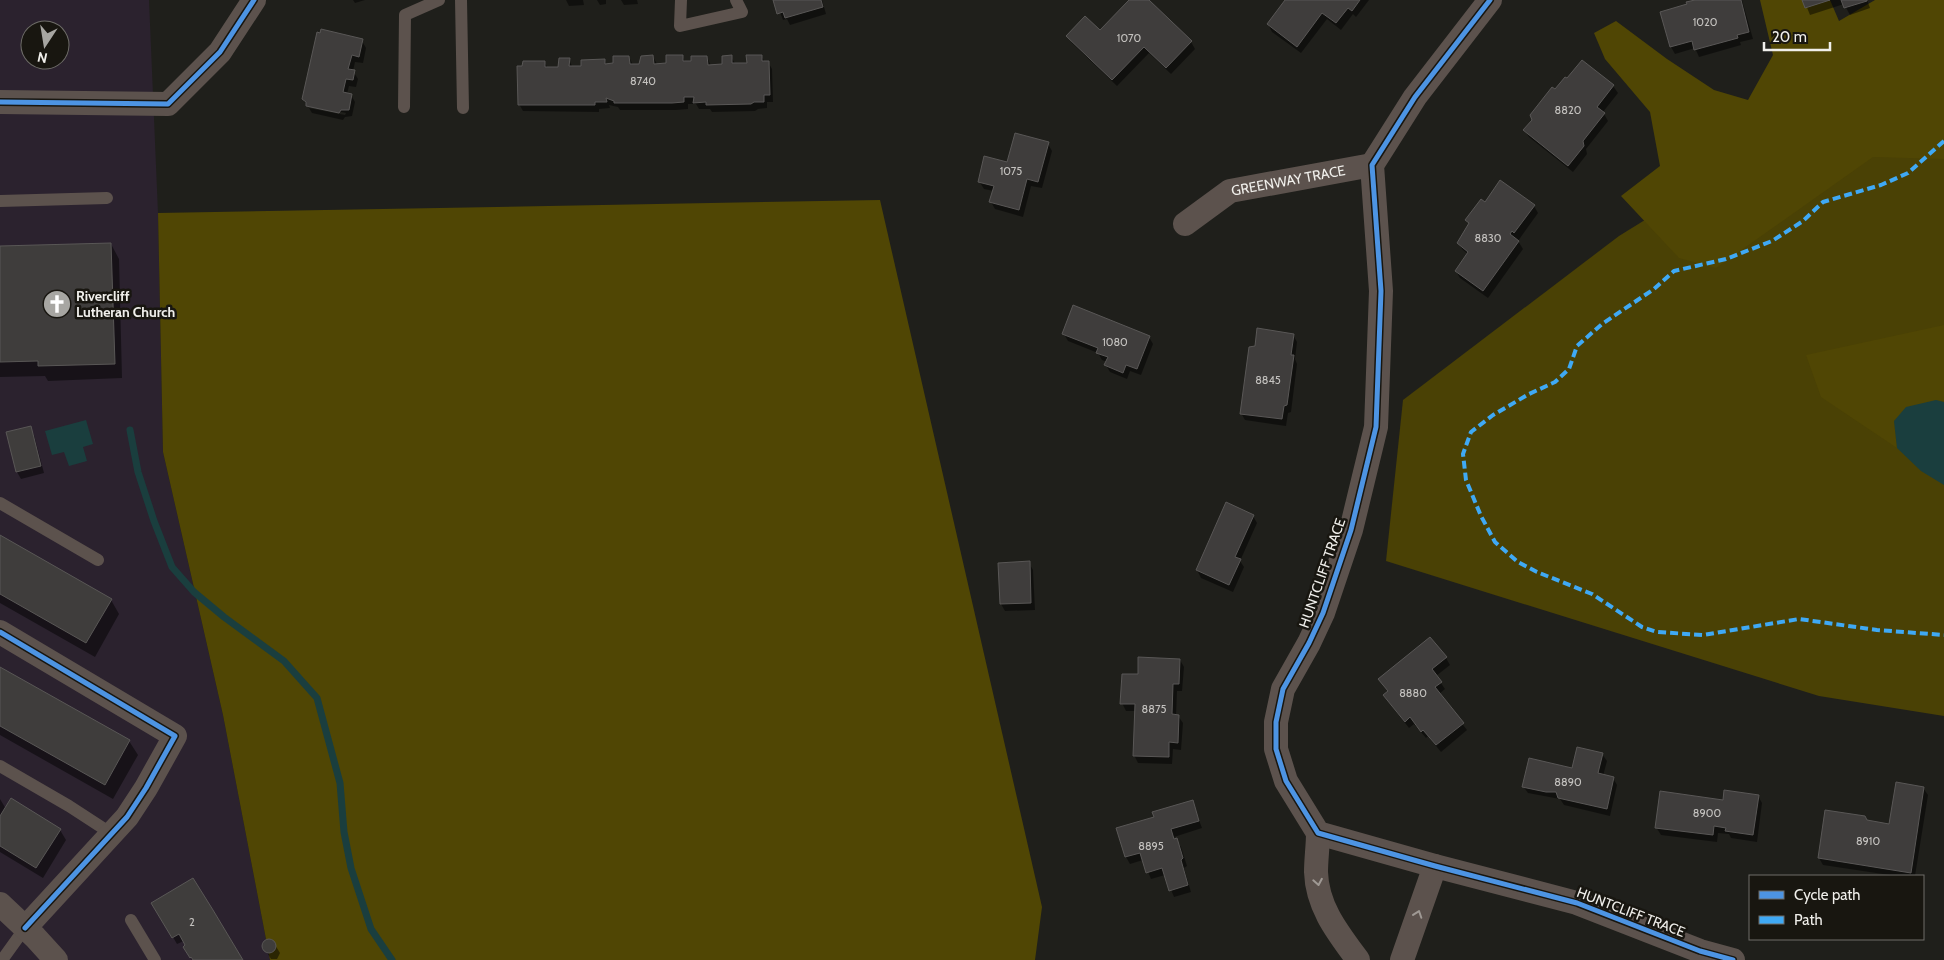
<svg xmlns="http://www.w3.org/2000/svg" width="1944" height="960" font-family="Cabin,sans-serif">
<rect width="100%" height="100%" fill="#1f1f1b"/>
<!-- commercial -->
<path fill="#2b222e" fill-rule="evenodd" d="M0,0H149L158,213L163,452L223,715L270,960H0ZM30,30H60V60H30Z"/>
<!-- green -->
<path fill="#4a4105" d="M1944,35V716L1819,696L1386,561L1403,400L1619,236Z"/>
<!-- forest -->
<path fill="#504604" d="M1760,0H1830L1839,21L1875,0H1944V159L1873,157L1716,268L1679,258L1621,196L1660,166L1650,112L1605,59L1594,33L1616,21L1667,59L1714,90L1748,100L1773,55Z
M880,200L1042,907L1035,960H270L223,715L163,452L158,213Z
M1944,325V402L1936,400L1894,421L1897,448L1821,397L1806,355Z"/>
<!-- water -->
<path fill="#1a3e3e" d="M1936,400L1944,402V485L1921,471L1897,448L1894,421L1906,407Z
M86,420L93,444L83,447L87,461L69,466L64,452L52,455L45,431Z"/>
<!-- shadow -->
<path fill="#0007" d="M353,0H365L355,3Z
M566,0H583L584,5L569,6Z
M597,0H606V4L600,5Z
M621,0H637L638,4L624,5Z
M775,0H822L826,14L790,25L787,19L783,20Z
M1130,0H1147L1191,42L1195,49L1171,74L1149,53L1117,86L1072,43L1068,36L1100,32Z
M1287,0H1369L1356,17L1353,14L1341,30L1327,19L1301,53L1272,32L1268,24Z
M1704,0H1742L1753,39L1740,42L1741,45L1699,57L1695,48L1675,54L1671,47Z
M1804,0H1867L1870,8L1850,15L1844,4L1810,15Z
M362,41L366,48L363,63L355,62L353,71L358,79L356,87L349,86L347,94L351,95L355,102L352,116L345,117L343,120L312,113L309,108L345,115L346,113L308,105V107L303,99Z
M682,56L686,63L707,57L711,66H724L731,57L736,65L748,64L761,56L765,62H768L772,69L773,102H767V108L758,109L755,111L712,112L710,109H699L696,104H688V109L676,110H620L618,107L609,105L610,108L599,109V112L523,111L519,104L544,62L548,68H560L569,60L573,68L582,67L605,60L607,65H614L629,57L633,65H640L653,57L657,64L668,65Z
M1582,61L1613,86L1618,93L1603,112L1608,121L1586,149L1587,154L1573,172L1529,137L1525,130Z
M1048,144L1052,151L1042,188L1031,186L1023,217L995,209L991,202L994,191L984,189L979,181Z
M1534,206L1538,213L1518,241L1523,249L1488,298L1460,278L1456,271L1468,254L1463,250L1458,243L1470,225L1467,220Z
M111,244L119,259L122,378L48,381L45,376L0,377V247Z
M1064,334L1149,337L1153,344L1141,375L1130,371L1127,379L1110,372L1106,365L1107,362L1102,360L1098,353L1068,341Z
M1293,335L1297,342L1295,359L1297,364L1291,412L1288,413L1286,426L1245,420L1241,413Z
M30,428L34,435L44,473L21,479L17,472Z
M1253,516L1257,523L1240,561L1244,567L1233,592L1201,578L1197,570Z
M0,536L111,600L119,614L95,657L0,603Z
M1029,563L1033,570L1035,610L1005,611L1001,604Z
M1446,658L1450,665L1436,676L1445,689L1439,694L1467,730L1441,752L1428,736L1426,738L1414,724L1409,728L1384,696Z
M1180,660L1184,667L1182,691H1177L1176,716H1178L1183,723L1181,750L1173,749L1172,764L1138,763L1134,755L1136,711H1126L1122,703L1139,676Z
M0,668L129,741L138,755L113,799L0,735Z
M1602,754L1607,761L1603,776L1613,778L1617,785L1610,816L1564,805L1560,799L1528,793L1523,786L1573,769Z
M1923,788L1928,795L1915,876H1896L1823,865L1819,858L1866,821L1890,825Z
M1758,796L1762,803L1757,842L1731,838L1729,834L1718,833L1717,842L1661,835L1656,827L1724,801Z
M0,799L6,809L60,830L66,840L43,878L0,852Z
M1192,802L1202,828L1174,837L1181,847L1187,866L1184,868L1191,892L1174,897L1165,875L1151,879L1143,860L1130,864L1126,857L1155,818Z
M153,903L241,960H192L188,954L184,941L177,944Z
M269,939L272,940L280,953L277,959H271L263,946L264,943Z"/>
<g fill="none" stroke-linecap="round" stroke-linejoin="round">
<!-- stream -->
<path stroke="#1a3e3e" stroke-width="7" d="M130,430L138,472L154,521L172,567L194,592L224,617L284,661L317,698L340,783L344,832L351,868L371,929L392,960"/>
</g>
<!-- building -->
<path fill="#3f3d3c" stroke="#595756" d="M773,0H821L823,7L785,18L783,12L777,14Z
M1129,0H1149L1192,41L1166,68L1144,47L1112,80L1066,36L1085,16L1100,30Z
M1285,0H1360L1352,11L1348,8L1336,23L1322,13L1297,47L1267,24Z
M1695,0H1741L1749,32L1737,35L1738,38L1694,50L1692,41L1670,47L1660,12L1687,4L1686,2Z
M1802,0H1830L1805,8Z
M1841,0H1867V1L1844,8Z
M321,29L363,39L359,57L352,55L348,69L355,70L353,80L346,79L343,92L352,94L349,110H341L339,113L306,106V102L302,99L317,32L320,33Z
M653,55L654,64L666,63V55H683V61H691V56H707L708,65L722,64V56L732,55V63H747L746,55H762V61H769L770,95H764V102H754L751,104L706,105V102L693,103L694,97H684V102L672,103H614V101L606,98L607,102H595V105H518L517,66H522L523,61H545V67H558L559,58H570L569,66H581V60L605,59V64L613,63V56H629L630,64H639L641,56Z
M1582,60L1614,85L1597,107L1605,113L1583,141L1584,146L1568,166L1523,130L1532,120L1530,115L1552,87L1555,89L1565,77L1567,78Z
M1015,133L1049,142L1038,182L1027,179L1019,210L989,202L994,186L978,182L984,156L1007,162Z
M1500,180L1535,205L1514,233L1512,231L1510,234L1519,241L1483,291L1455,271L1468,252L1457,243L1469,223L1465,220L1481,199L1485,202Z
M111,243L115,364L38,366V361L0,362V246Z
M1073,305L1150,336L1137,369L1126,365L1123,373L1104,365L1108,357L1096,353L1098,348L1062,334Z
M1257,328L1294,334L1291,355H1294L1287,405L1284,406L1282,419L1240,414L1249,347L1255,346Z
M31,426L41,466L16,472L6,432Z
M1226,502L1254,515L1235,557L1241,559L1229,585L1196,570Z
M0,535L112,599L86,643L0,594Z
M1030,561L1031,603L1000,604L998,563Z
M1430,637L1447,657L1432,669L1442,682L1435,687L1464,723L1436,745L1423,730L1421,732L1410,717L1405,722L1383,695L1388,691L1378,679Z
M1138,657L1180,659L1179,684H1173L1172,714L1179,715L1178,743L1169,742V757L1133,756L1135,704H1120L1122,674H1138Z
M0,667L130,740L105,785L0,726Z
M1577,747L1603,753L1598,773L1614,777L1607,809L1558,798L1556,792H1546L1522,787L1529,758L1572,768Z
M1896,782L1924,787L1911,873L1818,858L1825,810L1865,816L1867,820L1889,824Z
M1724,790L1759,795L1753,835L1725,831L1726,828L1714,826L1713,835L1655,828L1660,791L1723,800Z
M11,798L61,829L36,868L0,846V816Z
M1193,800L1199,821L1171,829L1174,839L1177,838L1183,858L1181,860L1188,885L1169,891L1162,868L1146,873L1140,853L1125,857L1116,828L1154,817L1152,812Z
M193,878L213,910L243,960H193L191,957L190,958L183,947L185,945L179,934L172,938L151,903Z
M262 946a7 7 0 1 1 14 0a7 7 0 1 1-14 0Z"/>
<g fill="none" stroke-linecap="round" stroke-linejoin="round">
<!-- lane -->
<path stroke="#5c524d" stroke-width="12" d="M461,0L463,108
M681,0L680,26L742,12L736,0
M404,107L405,15L439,0
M0,201L107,198
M0,503L98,560
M0,766L69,806L112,834
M131,920L155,960
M2,960L25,928"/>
<!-- street -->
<g stroke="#5c524d" stroke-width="24">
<path d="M1490,0L1415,97L1372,165L1381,291L1376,427L1351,530L1323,613L1309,643L1283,689L1276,722V749L1286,781L1318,833L1435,866L1577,903L1700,951L1733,960"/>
<path d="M0,102L168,104L220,52L254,0"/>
<path id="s1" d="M1185,224L1230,191L1372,165"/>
<path d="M0,632L175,736L146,788L127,817L25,928"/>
<path d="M1318,833C1318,846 1316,859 1316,872C1317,907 1338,933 1358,960"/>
<path d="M0,904L35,937L56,960"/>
<path d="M1402,960L1435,866"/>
</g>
<!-- quiet -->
<path stroke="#3fa9f5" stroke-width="4" stroke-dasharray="8 4" stroke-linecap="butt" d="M1944,141L1908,173L1881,185L1823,202L1803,221L1772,241L1726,259L1674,271L1654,289L1602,324L1577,346L1569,369L1555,382L1529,394L1493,415L1471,432L1463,454L1466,480L1481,516L1495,542L1518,562L1537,572L1592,594L1642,627L1657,632L1703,635L1799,619L1877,630L1944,635"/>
<defs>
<path id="cycleway" d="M1490,0L1415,97L1372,165L1381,291L1376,427L1351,530L1323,613L1309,643L1283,689L1276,722V749L1286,781L1318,833L1435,866L1577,903L1700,951L1733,960
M0,102L168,104L220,52L254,0
M0,632L175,736L146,788L127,817L25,928"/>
</defs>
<!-- cycleway casing -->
<use href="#cycleway" stroke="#181610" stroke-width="8"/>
<!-- cycleway -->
<use href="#cycleway" stroke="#4d94e3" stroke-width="5"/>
</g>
<!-- one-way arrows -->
<defs><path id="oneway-chevron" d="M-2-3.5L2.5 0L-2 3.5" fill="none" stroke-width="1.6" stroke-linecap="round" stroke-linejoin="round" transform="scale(1.25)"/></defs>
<g stroke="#9f9994">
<use href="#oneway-chevron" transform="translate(1318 882) rotate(80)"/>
<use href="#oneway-chevron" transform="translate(1418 914) rotate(-71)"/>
</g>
<!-- icons -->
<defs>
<symbol id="church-disc" viewBox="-11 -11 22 22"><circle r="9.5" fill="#a7a6a2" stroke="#181610"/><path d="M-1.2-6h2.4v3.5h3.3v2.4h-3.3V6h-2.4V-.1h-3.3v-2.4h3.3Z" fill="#fff"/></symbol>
</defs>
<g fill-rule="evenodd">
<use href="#church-disc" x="41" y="288" width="32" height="32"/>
</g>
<g text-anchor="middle" stroke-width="5" stroke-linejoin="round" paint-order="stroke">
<!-- number labels -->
<g font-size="11" fill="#c4c2bf">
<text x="1705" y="26">1020</text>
<text x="1129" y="42">1070</text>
<text x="643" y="85">8740</text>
<text x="1568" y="114">8820</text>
<text x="1011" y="175">1075</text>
<text x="1488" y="242">8830</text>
<text x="1115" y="346">1080</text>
<text x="1268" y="384">8845</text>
<text x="1413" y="697">8880</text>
<text x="1154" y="713">8875</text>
<text x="1568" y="786">8890</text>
<text x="1707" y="817">8900</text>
<text x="1868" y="845">8910</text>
<text x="1151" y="850">8895</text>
<text x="192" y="926">2</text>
</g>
<!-- street labels -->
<g font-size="14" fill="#f0efeb" stroke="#181610">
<text dy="5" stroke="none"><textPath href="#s1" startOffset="115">GREENWAY TRACE</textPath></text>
<text transform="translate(1322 573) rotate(-71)" y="5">HUNTCLIFF TRACE</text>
<text transform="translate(1631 912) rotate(21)" y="5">HUNTCLIFF TRACE</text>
</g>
<!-- poi labels -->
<g font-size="14" font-weight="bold" fill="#f0efeb" stroke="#181610" text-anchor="start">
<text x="76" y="301">Rivercliff<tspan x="76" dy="16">Lutheran Church</tspan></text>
</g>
</g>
<!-- legend -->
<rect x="1749" y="875" width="175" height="65" fill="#181610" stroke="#6e6d68"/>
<rect x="1759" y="891" width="25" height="8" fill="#4d94e3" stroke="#6e6d68"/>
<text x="1794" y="900" font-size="15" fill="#f0efeb">Cycle path</text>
<rect x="1759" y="916" width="25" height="8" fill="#3fa9f5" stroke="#6e6d68"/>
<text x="1794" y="925" font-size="15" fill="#f0efeb">Path</text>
<!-- north arrow -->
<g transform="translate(45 45) rotate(192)"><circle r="24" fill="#181610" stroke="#6e6d68"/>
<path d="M0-4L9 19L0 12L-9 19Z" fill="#a7a6a2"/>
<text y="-8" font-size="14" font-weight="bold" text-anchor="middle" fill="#f0efeb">N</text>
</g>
<!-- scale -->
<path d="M1764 42v8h66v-8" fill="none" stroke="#f0efeb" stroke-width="2.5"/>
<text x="1772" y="42" font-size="15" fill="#f0efeb" stroke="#181610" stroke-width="4" paint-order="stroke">20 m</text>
</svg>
